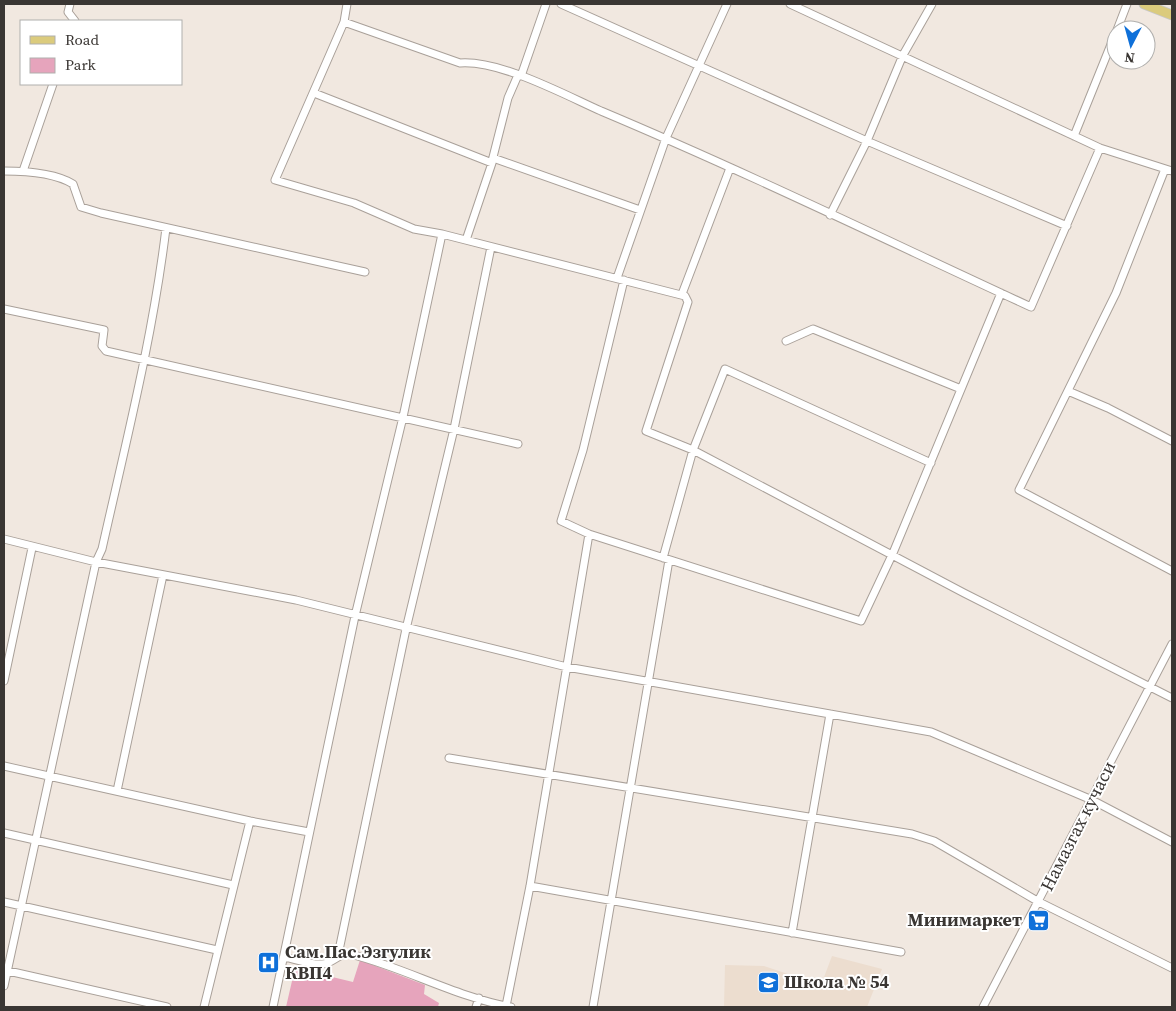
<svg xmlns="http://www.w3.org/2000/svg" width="1176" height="1011" font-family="'Source Serif 4',serif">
<rect width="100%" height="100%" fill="#f1e8e0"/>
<!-- built -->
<path fill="#ecddcf" d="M832,956L882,969L867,1007H724L725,965L764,966L821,985Z"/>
<!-- green -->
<path fill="#e6a4bc" d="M360,960L425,985L424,994L439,1003L438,1007H286L295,968L353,982Z"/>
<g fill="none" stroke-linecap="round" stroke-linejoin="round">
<defs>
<path id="minor" d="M70,4L68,12L75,21
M347,4L344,22L275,180L354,203L414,229L442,234L685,296L688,302L646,431L693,450L964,593L1172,698
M561,4L867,141L1067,226
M790,4L1100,148L1172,171
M344,22L460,63C500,60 563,94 601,111C746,172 888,241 1031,307L1100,148
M1117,30L1127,4
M521,76L546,4
M314,93L492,163L466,240
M1074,136L1116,32
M493,158L640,210
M492,161L508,98L518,75
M1165,169L1116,293L1019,490L1172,571
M4,171C26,171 55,173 73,184L81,207L101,213L365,272
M23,171L53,84
M830,215L867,141L903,55L932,4
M617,278L666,138L727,4
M624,280L583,450L561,521L589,534L861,621L893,553L1001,293
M682,294L730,168
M4,309L104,330L102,346L106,351L518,444
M786,341L813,329L961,389
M1068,391L1108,408L1172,441
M4,539L96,562L296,600L567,667L931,732L1092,800L1172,842
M663,558L693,450L725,369L931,463
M4,681L32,548
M449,758L912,834L934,841L1039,902L1172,968
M4,766L250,821L309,832
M117,791L163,575
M4,833L233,885
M530,886L901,952
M4,902L217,950
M792,933L830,714
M338,955L406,629L454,429L491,247
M284,957C296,959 310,965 322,964C334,964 338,951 354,955C407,969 457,997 511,1007
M4,970L167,1007
M4,986L96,562L102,549C126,442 153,336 166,228
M506,1006L530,886L589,534
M204,1007L250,821
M273,1007L355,616L403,417L442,234
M476,1007L479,998
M593,1007L669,560
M983,1007L1172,644"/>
<path id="major" d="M1144,4L1172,15"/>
</defs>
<!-- minor casing -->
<use href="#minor" stroke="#a9a099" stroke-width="9"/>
<!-- major casing -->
<use href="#major" stroke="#c8c7c6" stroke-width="11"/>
<!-- minor -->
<use href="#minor" stroke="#fff" stroke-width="7"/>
<!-- major -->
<use href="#major" stroke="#dbcb7d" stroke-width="9"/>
</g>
<!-- icons -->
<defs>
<symbol id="supermarket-square" viewBox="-11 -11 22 22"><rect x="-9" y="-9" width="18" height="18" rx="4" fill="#0f70d9" stroke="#fff"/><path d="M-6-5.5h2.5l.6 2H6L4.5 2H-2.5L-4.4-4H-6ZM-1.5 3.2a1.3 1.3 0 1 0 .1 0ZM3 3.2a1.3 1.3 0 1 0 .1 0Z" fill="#fff"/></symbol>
<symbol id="hospital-square" viewBox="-11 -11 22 22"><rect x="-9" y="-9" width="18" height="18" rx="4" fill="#0f70d9" stroke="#fff"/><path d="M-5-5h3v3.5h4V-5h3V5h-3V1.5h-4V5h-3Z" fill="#fff"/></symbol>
<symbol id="school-square" viewBox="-11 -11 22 22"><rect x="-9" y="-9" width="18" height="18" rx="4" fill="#0f70d9" stroke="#fff"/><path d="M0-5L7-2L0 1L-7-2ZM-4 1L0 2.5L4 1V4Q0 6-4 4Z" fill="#fff"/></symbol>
</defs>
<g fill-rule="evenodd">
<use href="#supermarket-square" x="1026" y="908" width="25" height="25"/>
<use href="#hospital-square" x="256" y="950" width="25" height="25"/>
<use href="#school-square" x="756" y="970" width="25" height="25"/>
</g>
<g text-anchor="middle" stroke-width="4" stroke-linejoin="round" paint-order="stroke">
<!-- street labels -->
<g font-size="18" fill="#3a3633" stroke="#fff">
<text transform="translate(1078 826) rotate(-63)" y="6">Намазгах кучаси</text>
</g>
<!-- poi labels -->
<g font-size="18" font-weight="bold" fill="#3a3633" stroke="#fff" text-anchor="start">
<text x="1022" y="926" text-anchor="end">Минимаркет</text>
<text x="285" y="958">Сам.Пас.Эзгулик<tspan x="285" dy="21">КВП4</tspan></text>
<text x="784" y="988">Школа № 54</text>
</g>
</g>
<!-- border -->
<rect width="1176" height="1011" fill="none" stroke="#3a3633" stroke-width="10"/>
<!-- legend -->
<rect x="20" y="20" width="162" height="65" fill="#ffffff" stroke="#b0afad"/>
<rect x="30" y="36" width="25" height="8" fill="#dbcb7d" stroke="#b0afad"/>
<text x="65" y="45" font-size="15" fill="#3a3633">Road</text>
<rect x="30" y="58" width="25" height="15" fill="#e6a4bc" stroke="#b0afad"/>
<text x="65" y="70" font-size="15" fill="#3a3633">Park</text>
<!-- north arrow -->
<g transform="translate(1131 45) rotate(186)"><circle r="24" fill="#ffffff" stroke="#b0afad"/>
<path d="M0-4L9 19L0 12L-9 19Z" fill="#0f70d9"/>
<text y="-8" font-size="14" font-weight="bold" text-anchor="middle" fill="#3a3633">N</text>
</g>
</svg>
